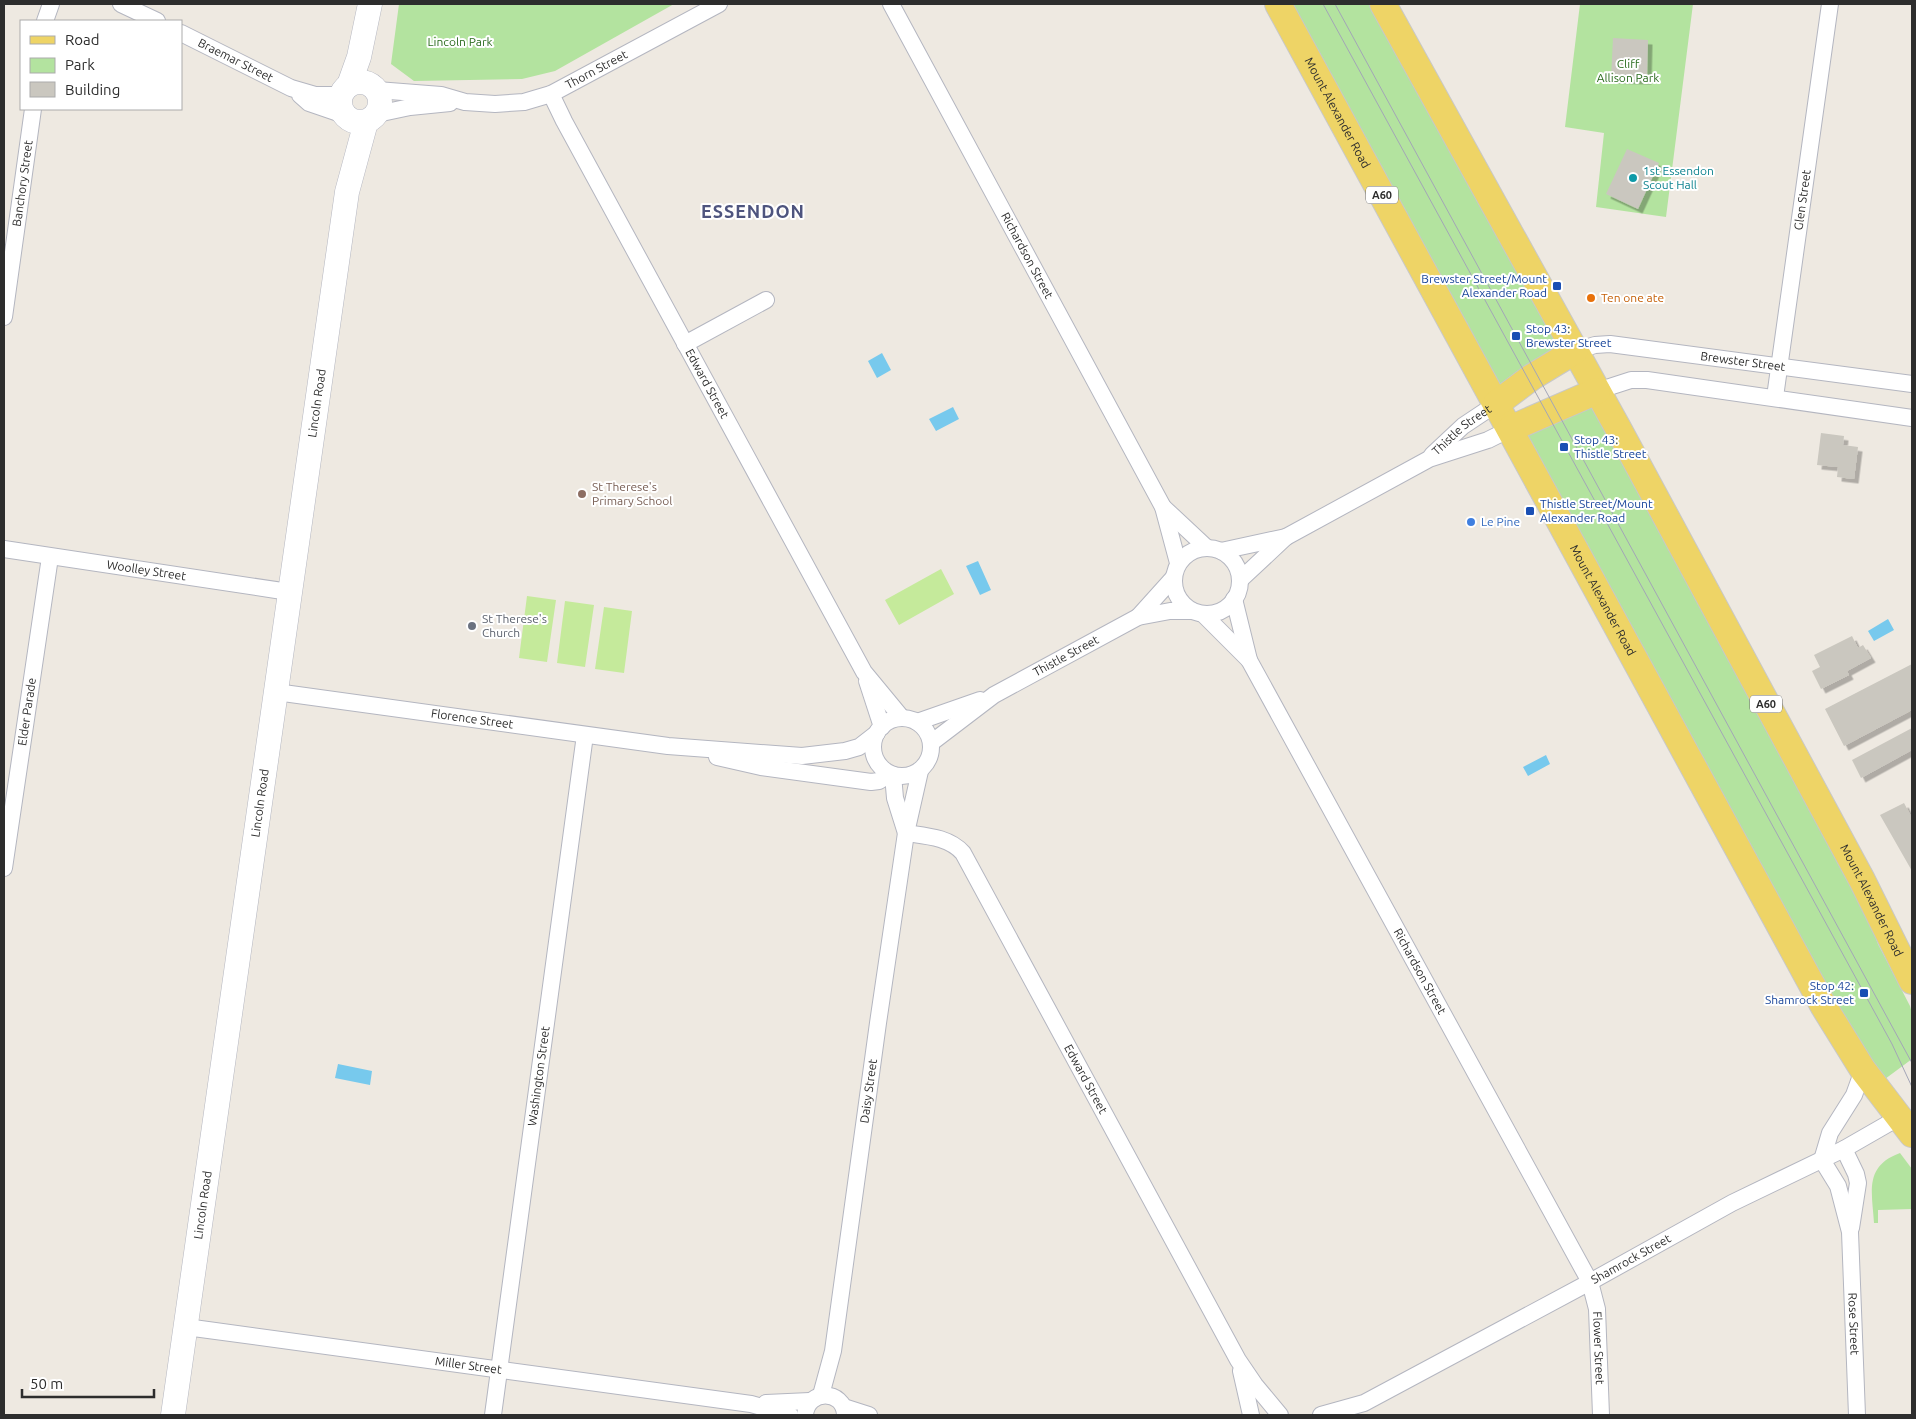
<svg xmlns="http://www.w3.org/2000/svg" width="1916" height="1419" font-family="Ubuntu,sans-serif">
<defs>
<filter id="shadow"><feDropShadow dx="4.5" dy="4.5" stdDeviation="0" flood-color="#0004"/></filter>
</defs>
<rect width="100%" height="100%" fill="#eee9e1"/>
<!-- green -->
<path fill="#b3e39f" d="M399,4H674L555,71L522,79L414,81L391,64Z
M1289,4H1370L1560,349L1499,390Z
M1580,4H1693L1666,217L1596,207L1604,133L1565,127Z
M1592,406L1859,892L1878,944L1910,1006L1912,1013V1059L1885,1079L1851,1033L1524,435Z
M1900,1153L1912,1169V1209L1878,1210V1223H1874C1872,1192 1864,1166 1900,1153Z"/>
<!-- pitch -->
<path fill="#c5ea9b" d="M941,569L954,594L899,625L885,600Z
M527,596L556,600L547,662L519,658Z
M565,601L594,605L585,667L557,663Z
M604,607L632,611L624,673L595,669Z"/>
<!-- water -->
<path fill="#77c9ed" d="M882,353L891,370L877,378L868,361Z
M953,407L959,419L936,431L929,419Z
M978,561L991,590L980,595L966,566Z
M1888,619L1894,630L1874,641L1868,631Z
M1546,755L1550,764L1528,776L1523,767Z
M338,1064L372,1071L370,1085L335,1078Z"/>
<!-- building -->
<path fill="#cac7bf" filter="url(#shadow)" d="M1613,38L1648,40L1647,80L1611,79Z
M1627,149L1659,163L1638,209L1606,194Z
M1821,433L1844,436L1843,445L1858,447L1854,479L1837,477L1838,467L1817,465Z
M1852,636L1858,648L1863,645L1871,658L1847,671L1849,675L1821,689L1812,671L1820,667L1814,655Z
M1912,664V710L1844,746L1825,709Z
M1912,728V750L1861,778L1852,760Z
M1904,803L1912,818V871L1880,815Z"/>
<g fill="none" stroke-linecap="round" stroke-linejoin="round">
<defs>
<g id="street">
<path d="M121,4L157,21"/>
<path id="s1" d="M891,4L1163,507L1178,563"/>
<path d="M45,21L51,4"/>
<path id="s2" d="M181,33L291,88L315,95H341"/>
<path id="s3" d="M377,90L441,95L465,102L495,104L524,102L551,94L719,4"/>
<path id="s4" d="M551,94L564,121L864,672L902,718"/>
<path d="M300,95L309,103L344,115"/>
<path d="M377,114L410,107L450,103"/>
<path id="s5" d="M4,317L33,109"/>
<path d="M685,344L766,300"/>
<path id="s6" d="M1575,351L1595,345L1610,344L1912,384"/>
<path d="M1597,391L1631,380H1647L1912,418"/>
<path id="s7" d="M1775,397L1830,4"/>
<path id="s8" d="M1432,455L1463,426L1496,404"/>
<path d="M1163,507L1207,548"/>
<circle cx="1207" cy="581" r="33"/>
<path id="s9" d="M4,549L289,592"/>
<path d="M1221,551L1286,537"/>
<path d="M1240,580L1286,537L1429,459L1488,440L1510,429"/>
<path id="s10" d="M1234,599L1249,660L1590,1282L1597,1309L1601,1415"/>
<path d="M1203,614L1249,660"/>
<path d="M1138,617L1174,577"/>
<path d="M867,681L882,727"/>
<path id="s11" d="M276,692L668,746L802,756L845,751L859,747L877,733"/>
<circle cx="902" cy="747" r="29"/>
<path d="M917,722L980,700"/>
<path id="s12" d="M931,743L994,695L1138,617L1170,611H1192"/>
<path d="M717,757L761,767L871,782L879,781L890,774"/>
<path d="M893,775L895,798L906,833"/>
<path id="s13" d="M906,833C926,836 949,837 963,853L1238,1360L1255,1385L1280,1415"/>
<path id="s14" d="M4,868L50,557"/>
<path d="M1844,1149L1856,1174L1858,1183L1851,1228"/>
<path id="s15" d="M1822,1160L1838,1186L1850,1232L1857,1415"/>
<path d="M1822,1160L1830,1133L1854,1095L1863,1070"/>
<path id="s16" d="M186,1327L751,1404L790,1415"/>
<path d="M1241,1371L1251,1415"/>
<path id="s17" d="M821,1395L833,1351L878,1023L906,833L920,771"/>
<path d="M766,1403L810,1401"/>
<path d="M844,1407L869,1415"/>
<path id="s18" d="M493,1415L585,735"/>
<path d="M805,1415C807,1389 844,1389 845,1415"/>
<path id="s19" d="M1321,1415L1364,1403L1590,1282L1732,1203L1844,1149L1898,1118"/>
</g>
<g id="secondary">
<circle cx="360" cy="102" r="20"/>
<path d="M349,85L359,57L370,4"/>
<path id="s20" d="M173,1415L347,192L366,122"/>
</g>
<g id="primary">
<path id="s21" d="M1278,4L1824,1007L1863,1070L1912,1134"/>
<path id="s22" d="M1383,4L1618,428L1862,880L1912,981"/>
<path d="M1496,404L1532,377L1575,351"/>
<path d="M1510,429L1597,391"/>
</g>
</defs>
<!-- street casing -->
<use href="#street" stroke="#b4b6c0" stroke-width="18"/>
<!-- secondary casing -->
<use href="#secondary" stroke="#b4b6c0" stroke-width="25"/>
<!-- primary casing -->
<use href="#primary" stroke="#c8c8c8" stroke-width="28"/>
<!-- street -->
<use href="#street" stroke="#fff" stroke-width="16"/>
<!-- secondary -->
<use href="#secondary" stroke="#fff" stroke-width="24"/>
<!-- primary -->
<use href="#primary" stroke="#eed466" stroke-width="26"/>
<!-- tram -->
<path stroke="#a3a5b7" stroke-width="1" d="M1323,4L1892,1044L1912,1087
M1335,4L1912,1063"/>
</g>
<!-- markers -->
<circle fill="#0f9aa8" stroke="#fff" stroke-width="2" cx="1633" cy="178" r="5"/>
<g fill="#1a4fb4" stroke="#fff" stroke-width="2">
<rect x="1552" y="281" width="10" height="10" rx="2.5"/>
<rect x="1511" y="331" width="10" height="10" rx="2.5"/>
<rect x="1559" y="442" width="10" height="10" rx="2.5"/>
<rect x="1525" y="506" width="10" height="10" rx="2.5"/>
<rect x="1859" y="988" width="10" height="10" rx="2.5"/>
</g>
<circle fill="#e8710a" stroke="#fff" stroke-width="2" cx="1591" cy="298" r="5"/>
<circle fill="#8d6e63" stroke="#fff" stroke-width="2" cx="582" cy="494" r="5"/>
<circle fill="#3f7fe0" stroke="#fff" stroke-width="2" cx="1471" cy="522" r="5"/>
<circle fill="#6b7280" stroke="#fff" stroke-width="2" cx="472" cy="626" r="5"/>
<g text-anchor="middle" stroke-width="4" stroke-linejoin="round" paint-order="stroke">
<!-- shield labels -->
<g fill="#fff" stroke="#6c6c6c" stroke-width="1">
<rect x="1366" y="186.5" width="32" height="17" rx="4"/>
<rect x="1750" y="695.5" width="32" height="17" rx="4"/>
</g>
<g font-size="11" font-weight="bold" fill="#2d2d2d">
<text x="1382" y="199">A60</text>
<text x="1766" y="708">A60</text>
</g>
<!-- park labels -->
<g font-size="12" fill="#2a6b1d" stroke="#fff">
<text x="460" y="46">Lincoln Park</text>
<text x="1628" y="68">Cliff<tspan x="1628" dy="14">Allison Park</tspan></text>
</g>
<!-- street labels -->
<g font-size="12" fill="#2d2d2d" stroke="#fff">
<text dy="4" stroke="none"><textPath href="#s2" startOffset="61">Braemar Street</textPath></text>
<text dy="4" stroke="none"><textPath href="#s3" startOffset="228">Thorn Street</textPath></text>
<text dy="4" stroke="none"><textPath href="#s21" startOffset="124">Mount Alexander Road</textPath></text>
<text dy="4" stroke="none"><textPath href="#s5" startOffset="135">Banchory Street</textPath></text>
<text dy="4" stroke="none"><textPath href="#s7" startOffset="199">Glen Street</textPath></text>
<text dy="4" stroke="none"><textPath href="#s1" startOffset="286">Richardson Street</textPath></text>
<text dy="4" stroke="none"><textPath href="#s6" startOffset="170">Brewster Street</textPath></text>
<text dy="4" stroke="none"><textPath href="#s4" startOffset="329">Edward Street</textPath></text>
<text dy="4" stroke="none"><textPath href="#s20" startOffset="1022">Lincoln Road</textPath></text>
<text dy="4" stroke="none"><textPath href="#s8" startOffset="39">Thistle Street</textPath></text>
<text dy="4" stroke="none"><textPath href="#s9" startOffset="144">Woolley Street</textPath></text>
<text dy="4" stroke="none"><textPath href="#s21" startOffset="679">Mount Alexander Road</textPath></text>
<text dy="4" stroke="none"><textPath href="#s12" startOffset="161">Thistle Street</textPath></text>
<text dy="4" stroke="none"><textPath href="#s14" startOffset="158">Elder Parade</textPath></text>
<text dy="4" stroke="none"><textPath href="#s11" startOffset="198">Florence Street</textPath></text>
<text dy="4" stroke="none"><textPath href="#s20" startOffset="618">Lincoln Road</textPath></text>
<text dy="4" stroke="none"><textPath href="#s22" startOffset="1021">Mount Alexander Road</textPath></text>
<text dy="4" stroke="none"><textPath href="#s10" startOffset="418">Richardson Street</textPath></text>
<text dy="4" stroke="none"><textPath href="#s18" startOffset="342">Washington Street</textPath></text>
<text dy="4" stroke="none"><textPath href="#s13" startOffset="319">Edward Street</textPath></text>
<text dy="4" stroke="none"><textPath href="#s17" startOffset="308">Daisy Street</textPath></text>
<text dy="4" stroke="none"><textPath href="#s20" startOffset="212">Lincoln Road</textPath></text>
<text dy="4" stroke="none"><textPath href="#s19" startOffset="348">Shamrock Street</textPath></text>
<text dy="4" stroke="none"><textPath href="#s15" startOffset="170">Rose Street</textPath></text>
<text dy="4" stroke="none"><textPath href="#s10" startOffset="839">Flower Street</textPath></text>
<text dy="4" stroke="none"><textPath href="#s16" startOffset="285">Miller Street</textPath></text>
</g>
<!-- culture labels -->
<g font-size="12" fill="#0d838f" stroke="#fff" text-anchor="start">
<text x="1643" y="175">1st Essendon<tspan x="1643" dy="14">Scout Hall</tspan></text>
</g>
<!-- transit labels -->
<g font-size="12" fill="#164399" stroke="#fff" text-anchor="start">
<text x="1547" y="283" text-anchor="end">Brewster Street/Mount<tspan x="1547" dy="14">Alexander Road</tspan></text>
<text x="1526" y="333">Stop 43:<tspan x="1526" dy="14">Brewster Street</tspan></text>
<text x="1574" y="444">Stop 43:<tspan x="1574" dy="14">Thistle Street</tspan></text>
<text x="1540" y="508">Thistle Street/Mount<tspan x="1540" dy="14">Alexander Road</tspan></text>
<text x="1854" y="990" text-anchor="end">Stop 42:<tspan x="1854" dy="14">Shamrock Street</tspan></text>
</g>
<!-- food labels -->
<g font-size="12" fill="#c56008" stroke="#fff" text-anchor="start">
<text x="1601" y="302">Ten one ate</text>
</g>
<!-- education labels -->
<g font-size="12" fill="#785e54" stroke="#fff" text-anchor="start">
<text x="592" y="491">St Therese's<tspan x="592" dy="14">Primary School</tspan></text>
</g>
<!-- shop labels -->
<g font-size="12" fill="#366cbe" stroke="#fff" text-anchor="start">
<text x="1481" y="526">Le Pine</text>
</g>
<!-- worship labels -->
<g font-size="12" fill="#5b616d" stroke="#fff" text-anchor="start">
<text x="482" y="623">St Therese's<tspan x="482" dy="14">Church</tspan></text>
</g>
<!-- district labels -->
<g font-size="18" font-weight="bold" letter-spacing="1" fill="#4e547e" stroke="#fff">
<text x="753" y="218">ESSENDON</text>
</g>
</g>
<!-- border -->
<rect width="1916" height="1419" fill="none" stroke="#2d2d2d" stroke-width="10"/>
<!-- legend -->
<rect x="20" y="20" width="162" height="90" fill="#ffffff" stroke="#ababab"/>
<rect x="30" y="36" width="25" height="8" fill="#eed466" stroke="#ababab"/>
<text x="65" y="45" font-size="15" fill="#2d2d2d">Road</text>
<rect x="30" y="58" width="25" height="15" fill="#b3e39f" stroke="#ababab"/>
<text x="65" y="70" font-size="15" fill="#2d2d2d">Park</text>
<rect x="30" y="82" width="25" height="15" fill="#cac7bf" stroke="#ababab"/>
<text x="65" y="95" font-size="15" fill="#2d2d2d">Building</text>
<!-- scale -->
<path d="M22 1389v8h132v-8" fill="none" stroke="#2d2d2d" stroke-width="2.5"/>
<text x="30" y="1389" font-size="15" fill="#2d2d2d" stroke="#ffffff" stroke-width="4" paint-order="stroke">50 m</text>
</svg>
